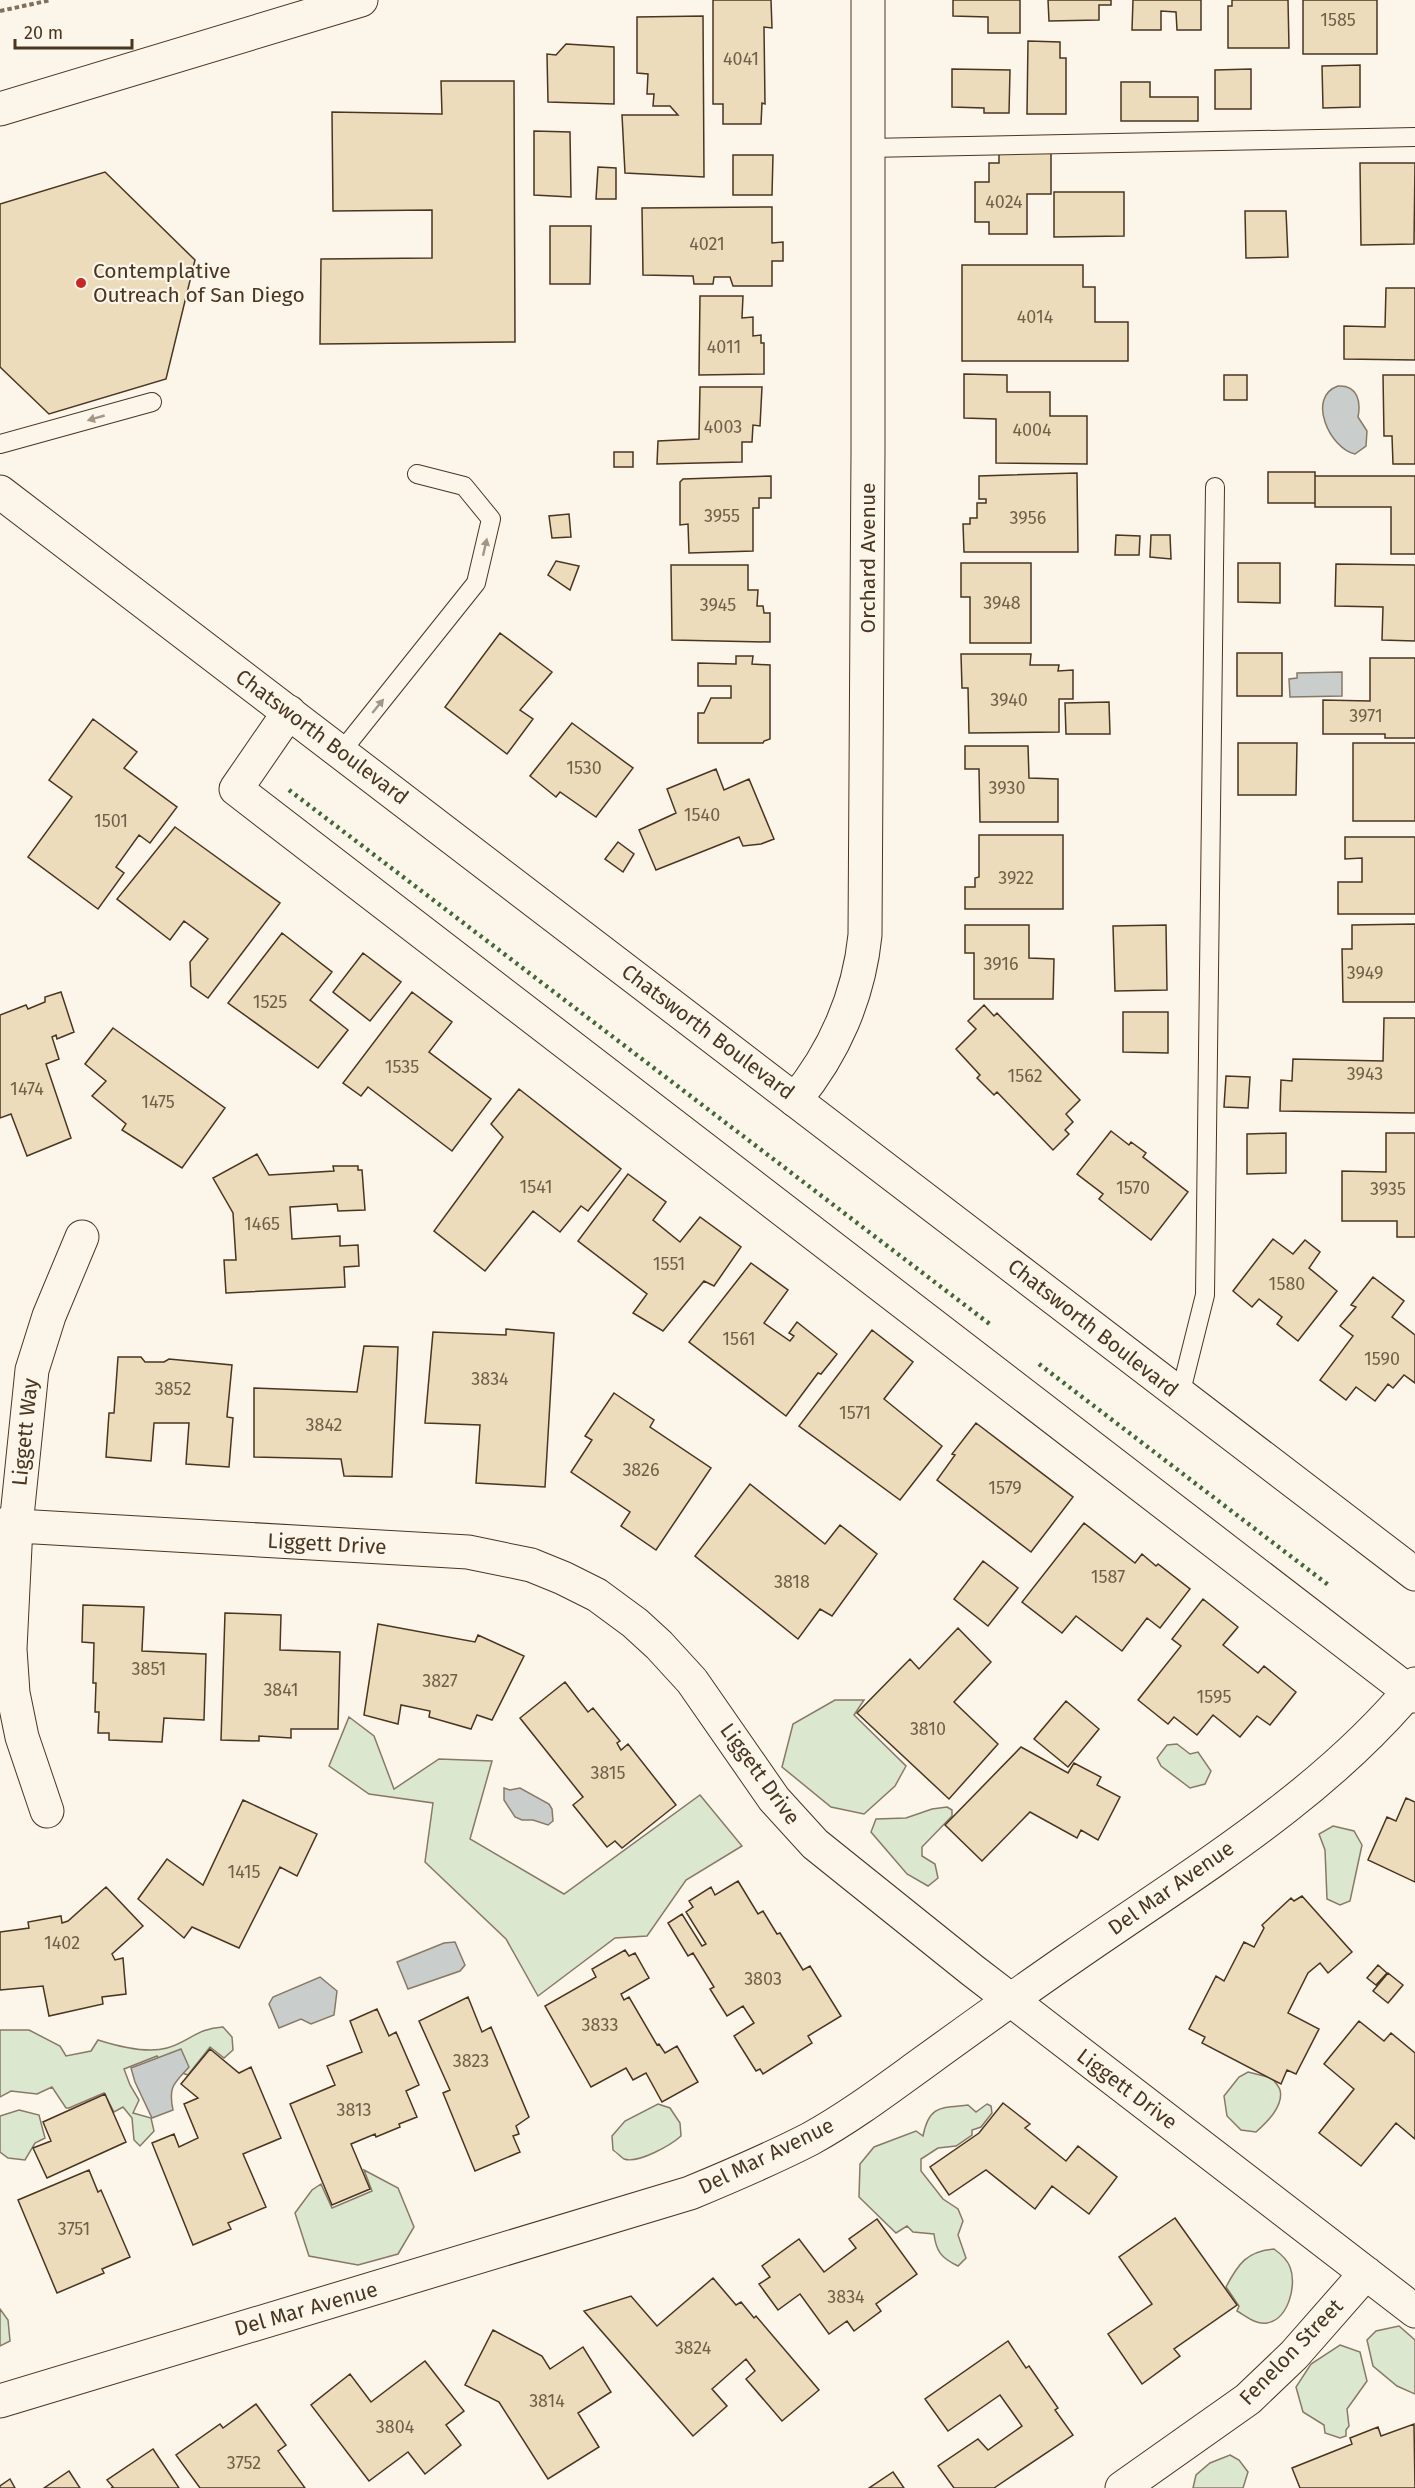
<svg xmlns="http://www.w3.org/2000/svg" width="1415" height="2488" font-family="'Fira Sans',sans-serif">
<rect width="100%" height="100%" fill="#fbf6e9"/>
<!-- green -->
<path fill="#dce7d0" stroke="#887966" stroke-width="1.5" d="M835,1700H864L854,1715L906,1766L895,1786L864,1814L831,1807L782,1767L793,1724Z
M349,1717L374,1736L394,1789L439,1759L492,1761L470,1839L564,1894L700,1795L742,1846L686,1880L647,1936L615,1938L538,1996L506,1939L425,1862L433,1803L369,1794L329,1766Z
M1177,1744L1190,1754L1198,1752L1211,1771L1205,1784L1190,1788L1161,1766L1157,1758L1167,1745Z
M947,1807L952,1810V1816L922,1847V1856L935,1864L938,1878L928,1886L907,1874L871,1832L876,1819L906,1818L932,1809Z
M1333,1826L1354,1831L1362,1845L1350,1901L1340,1905L1327,1899L1325,1850L1319,1834Z
M223,2027L232,2037L233,2050L224,2058L210,2047L188,2075L162,2066L157,2056L124,2069L130,2085L139,2100L133,2113L151,2118L154,2131L140,2146L134,2140L132,2118L123,2107L114,2112L104,2093L69,2108H66L52,2087L37,2094L11,2091L0,2097V2030H29L60,2046L66,2056L91,2051L98,2040C117,2046 146,2054 167,2048C189,2042 197,2028 223,2027Z
M1248,2072L1272,2078C1274,2081 1279,2086 1280,2090C1284,2106 1267,2122 1256,2132L1241,2130L1227,2116L1224,2096L1239,2077Z
M658,2104L670,2108L680,2123L681,2136C671,2145 638,2164 624,2159C621,2157 616,2152 613,2150L612,2136L625,2121Z
M987,2104L991,2106L992,2113L981,2127L972,2130V2135L956,2146L938,2148L921,2159V2171L943,2199L958,2209L963,2221L958,2235L966,2258L958,2266C941,2258 936,2251 934,2234L913,2232L907,2226L896,2233L859,2197L860,2164L874,2147L916,2131L923,2136C929,2105 941,2108 968,2105L976,2112Z
M19,2110L39,2115L45,2138L35,2143L25,2160L8,2158L0,2152V2116Z
M364,2170L398,2188L414,2227L398,2254L358,2265L309,2256L295,2213L312,2190L321,2184L332,2208L372,2191Z
M1274,2249C1281,2254 1287,2259 1290,2267C1297,2284 1289,2319 1267,2323C1256,2325 1246,2316 1237,2311L1239,2306L1226,2287C1238,2264 1247,2251 1274,2249Z
M0,2309L8,2320L10,2341L0,2346Z
M1399,2326L1415,2340V2394L1397,2386L1373,2366L1367,2340L1376,2331Z
M1340,2345L1360,2352L1367,2381L1347,2409L1349,2426L1346,2430V2436L1340,2438L1325,2433L1324,2425L1303,2412L1296,2387L1311,2364Z
M1230,2455L1239,2460L1248,2472L1243,2488H1193L1196,2475L1210,2463Z"/>
<!-- water -->
<path fill="#c9cecd" stroke="#887966" stroke-width="1.5" d="M1338,386C1358,385 1361,402 1358,417L1367,431L1366,446L1355,454C1330,449 1306,397 1338,386Z
M1342,672V696L1290,697L1289,679L1297,678V673Z
M504,1788L510,1790L520,1788L549,1804L552,1809L553,1821L548,1825L533,1820H522L515,1817L504,1800Z
M455,1942L465,1965L460,1971L408,1989L397,1962L444,1943Z
M320,1977L337,1991L334,2015L311,2024L301,2019L279,2028L269,2004L273,1997Z
M181,2049L189,2067C174,2084 168,2086 173,2110L152,2118L135,2082L131,2068Z"/>
<!-- building -->
<path fill="#ecdcbc" stroke="#4a3520" stroke-width="1.5" d="M713,0H771L772,28L764,27L765,104L762,103L761,124H723V104H713Z
M953,0H1020V33H988V17L953,16Z
M1048,0H1111V5H1099V20L1049,21Z
M1133,0H1201V30H1177L1176,12L1161,11V30H1132Z
M1232,0H1288L1289,48H1228V6H1232Z
M1303,0H1377V54H1303Z
M703,16L704,177L625,173L622,115H678L670,106H653L654,94H647L648,74L637,73V17Z
M1028,41L1060,42V58H1066V114H1027Z
M566,44L614,47V104L548,102L547,54L556,55Z
M1360,65V107L1323,108L1322,66Z
M952,69L1010,70L1009,113H984V108L952,107Z
M1251,69V109H1215V70Z
M441,81H514L515,342L320,344L321,259L432,258V210L333,211L332,112L442,114Z
M1121,82H1150V97H1198V121H1121Z
M534,131L570,132L571,197L534,195Z
M999,152H1051V194H1027V234H989V222H975V182H989V163H999Z
M733,155H773L772,195H733Z
M1360,163H1415L1414,244L1361,245Z
M598,167L616,168V199H596Z
M105,172L195,260L166,379L49,414L0,367V204Z
M1054,192H1124V236L1054,237Z
M772,207V243L783,242V261H772V286H733L730,277H714L713,284H694L693,276L643,275L642,208Z
M1245,211H1286L1288,257L1246,258Z
M550,226H591L590,284H550Z
M962,265H1083V287H1095V322H1128V361H962Z
M1386,288H1415V360L1344,359V326L1385,327Z
M700,296H743L742,318L753,317V336L761,335V343H764V374L699,375Z
M964,374L1007,375V392H1050V416H1087V464L996,463V419L964,418Z
M1224,375H1247V400H1224Z
M1383,375H1415V464H1393L1392,436H1384Z
M700,387H762L760,426L753,425L752,442H742V462L657,464L658,441L699,439Z
M614,452H633V467H614Z
M1268,472H1315V503H1268Z
M1077,473L1078,552H964L963,524H970V518H977V503H986V499H979V476Z
M771,476V498H759V508H753V551L689,553L688,524L680,525V482L683,479Z
M1315,476H1415V554H1391V507H1315Z
M569,514L571,537L552,538L549,516Z
M1116,535L1140,536L1139,555H1115Z
M1151,535H1170L1171,559L1150,557Z
M556,561L579,566L570,590L548,575Z
M961,563H1031V643H970V597H961Z
M1238,563H1280V603L1238,602Z
M1336,564L1415,565V641L1382,640L1383,607L1335,606Z
M671,565H748V590H758L757,606H763L764,613H770V642L672,640Z
M500,633L552,672L520,710L533,719L507,754L445,707Z
M1237,653H1282V696H1237Z
M961,654H1031L1030,665H1059L1058,671L1073,670V699H1059V732L969,733L968,688H962Z
M736,656H753L752,664L770,665V739L764,741L763,743H698V713H704L711,698H731V686H698V663L736,664Z
M1370,658H1415V738H1385V734H1323V700L1370,701Z
M1109,702L1110,734H1066L1065,703Z
M93,719L137,752L124,768L177,807L150,843L139,835L116,867L124,873L98,909L28,857L72,797L49,780Z
M572,723L633,768L596,817L560,792L556,797L530,776Z
M1238,743H1297L1296,795H1238Z
M1353,743H1415V821H1353Z
M965,746H1028L1029,778L1058,779V822H980L979,769H965Z
M716,769L724,790L749,779L774,839L761,844L743,846L739,837L656,870L639,830L676,813L667,789Z
M175,827L280,903L208,998L191,986L190,962L208,939L184,921L170,940L117,899Z
M979,835H1063V909H965V887H975V878L979,877Z
M1345,837H1415V914H1338V882H1362V858L1345,859Z
M618,842L634,854L623,872L605,859Z
M1415,924V1002H1343L1342,949H1352V925Z
M965,925H1029V958L1054,959L1053,999H974V953H965Z
M1166,925L1167,990L1115,991L1113,926Z
M282,933L332,972L310,1000L348,1030L318,1068L228,1003Z
M363,953L401,982L370,1021L333,992Z
M61,992L74,1032L57,1039L56,1035L52,1037L59,1059L46,1064L71,1138L27,1156L11,1114L0,1118V1015L26,1005L28,1009L45,1002V997Z
M412,992L452,1022L429,1052L491,1099L452,1151L368,1087L361,1096L343,1083Z
M984,1005L994,1016L997,1013L1080,1100L1066,1114L1073,1122L1065,1130L1069,1134L1053,1150L997,1092L994,1095L977,1078L980,1075L956,1049L976,1029L968,1021Z
M1123,1012H1168V1053L1123,1052Z
M1384,1018H1415V1113L1280,1111L1281,1080L1292,1081L1293,1059L1383,1061Z
M113,1028L225,1108L182,1168L122,1130L126,1124L92,1096L106,1081L85,1064Z
M1226,1076L1250,1077L1248,1108L1224,1107Z
M519,1089L621,1169L588,1211L581,1206L560,1232L533,1211L485,1271L434,1231L503,1137L491,1124Z
M1111,1131L1129,1145L1131,1142L1146,1153L1143,1157L1188,1192L1151,1240L1099,1199L1103,1194L1077,1174Z
M1286,1133V1173L1247,1174V1134Z
M1386,1133H1415V1237H1397V1221H1342V1171L1386,1172Z
M257,1154L269,1175L334,1171L333,1166H358V1170H362L365,1210L338,1211L337,1204L290,1207L292,1239L340,1236V1246L358,1245L359,1266L344,1267L345,1287L226,1293L224,1260H236L233,1213L213,1178Z
M628,1174L666,1202L653,1220L680,1242L700,1217L741,1247L714,1286L704,1281L663,1331L633,1313L647,1294L578,1241Z
M1273,1239L1293,1254L1305,1240L1320,1252L1309,1268L1337,1291L1298,1341L1277,1324L1282,1317L1259,1299L1252,1307L1233,1291Z
M751,1263L788,1290L764,1323L790,1341L794,1336L789,1333L797,1322L837,1354L821,1374L818,1373L786,1416L689,1342Z
M1373,1277L1404,1301L1392,1317L1415,1335V1383L1404,1375L1393,1388L1388,1384L1375,1401L1356,1387L1346,1400L1320,1380L1353,1336L1340,1326L1356,1307L1351,1305Z
M506,1329L554,1333L545,1487L476,1483L480,1425L425,1423L433,1332L506,1335Z
M872,1330L913,1362L884,1399L942,1446L900,1500L799,1426Z
M364,1346L398,1347L392,1477L344,1476L341,1459L254,1457V1388L357,1392Z
M118,1357H141L145,1362H164L169,1359L232,1365L227,1417L233,1418L229,1467L186,1464L189,1423H154L151,1461L106,1457L109,1413H114Z
M614,1393L654,1420L650,1427L711,1468L656,1550L621,1526L630,1512L571,1472L592,1440L585,1436Z
M976,1423L1073,1497L1031,1552L937,1480L955,1455L952,1454Z
M750,1484L825,1544L840,1525L877,1554L832,1616L820,1609L798,1639L695,1556Z
M1084,1523L1135,1563L1142,1554L1156,1566L1158,1564L1190,1589L1160,1628L1147,1618L1122,1651L1076,1616L1062,1633L1022,1602Z
M983,1561L1018,1588L988,1626L954,1599Z
M1203,1599L1238,1627L1223,1645L1258,1673L1264,1666L1296,1692L1270,1725L1257,1716L1240,1737L1213,1715L1197,1735L1174,1717L1168,1724L1138,1700L1181,1646L1172,1639Z
M83,1605L144,1607L142,1651L206,1654L204,1720L164,1718L162,1742L109,1740V1733H98L99,1712H95L96,1683H93L94,1643L82,1642Z
M225,1613L281,1615L280,1650L340,1652L338,1729H291V1738L259,1736V1741L221,1740Z
M378,1624L475,1642L478,1635L524,1656L492,1720L477,1715L471,1729L429,1717L430,1711L401,1705L398,1724L364,1715Z
M958,1628L991,1662L954,1702L998,1744L949,1799L857,1713L910,1659L919,1669Z
M565,1682L588,1712L593,1708L620,1741L617,1743L621,1750L628,1744L676,1805L622,1848L615,1841L607,1847L573,1805L583,1797L520,1718Z
M1066,1701L1099,1729L1068,1767L1034,1739Z
M1021,1747L1068,1773L1074,1763L1101,1777L1097,1785L1120,1797L1098,1840L1081,1830L1077,1838L1030,1812L982,1861L945,1825Z
M1406,1798L1415,1802V1882L1368,1860L1387,1817L1396,1821Z
M243,1800L317,1834L297,1876L280,1867L239,1948L192,1927L184,1938L138,1899L167,1859L203,1885Z
M738,1881L758,1914L763,1911L777,1934L780,1933L803,1970L810,1966L841,2016L808,2036L812,2043L763,2074L760,2069L756,2071L734,2036L754,2023L743,2006L727,2016L710,1989L714,1987L693,1953L688,1956L668,1923L682,1914L702,1946L706,1944L686,1912L693,1907L689,1901L711,1887L715,1895Z
M106,1887L143,1926L112,1954L115,1960L123,1958L126,1994L102,1997L103,2004L49,2016L43,1986L0,1990V1932L29,1928L28,1922L61,1916L62,1923L68,1921Z
M1302,1896L1352,1952L1328,1973L1320,1963L1308,1973L1288,2013L1319,2029L1296,2074L1287,2070L1281,2084L1202,2043L1205,2037L1189,2029L1216,1976L1224,1981L1244,1942L1254,1947L1264,1928L1262,1925L1291,1898L1294,1901Z
M625,1950L629,1956L635,1953L649,1978L621,1994L624,2000L629,1997L657,2045L659,2044L665,2053L677,2046L698,2082L662,2102L646,2073L633,2080L626,2068L591,2087L545,2006L596,1977L592,1969Z
M1378,1965L1387,1973L1376,1985L1367,1978Z
M1388,1973L1403,1985L1388,2003L1373,1991Z
M468,1997L482,2032L491,2027L529,2117L516,2126L519,2134L513,2136L520,2152L475,2171L443,2093L450,2090L419,2021Z
M377,2009L389,2036L396,2032L419,2085L406,2091L417,2117L399,2124L400,2127L376,2137L375,2134L351,2144L370,2189L332,2205L290,2104L335,2085L327,2066L362,2052L350,2021Z
M1359,2021L1384,2041L1391,2033L1415,2053V2139L1396,2123L1361,2166L1319,2133L1354,2089L1324,2064Z
M210,2049L239,2073L251,2067L281,2138L243,2154L266,2207L228,2223L231,2229L193,2245L152,2143L174,2134L179,2147L198,2138L184,2104L198,2098L181,2084Z
M105,2094L126,2142L47,2178L33,2148L51,2141L43,2122Z
M1003,2103L1030,2124L1025,2128L1066,2161L1078,2146L1117,2177L1089,2214L1052,2186L1035,2209L986,2170L949,2195L930,2167L979,2133Z
M89,2170L98,2192L101,2190L130,2257L102,2269L104,2273L57,2293L18,2200Z
M1175,2218L1237,2305L1174,2349L1180,2356L1142,2384L1108,2334L1152,2304L1119,2257Z
M877,2219L917,2274L876,2304L881,2311L854,2331L847,2321L829,2334L800,2294L778,2310L759,2284L770,2277L762,2266L799,2239L824,2272L856,2248L849,2239Z
M713,2278L736,2305L741,2302L754,2318L756,2316L819,2390L782,2421L746,2379L755,2371L746,2359L712,2389L727,2406L693,2436L584,2311L631,2296L657,2326Z
M493,2330L542,2356L550,2369L583,2347L611,2392L578,2413L599,2447L548,2479L499,2402L465,2385Z
M1008,2341L1026,2368L1029,2366L1058,2408L1055,2410L1073,2435L994,2488H954L938,2466L978,2439L988,2450L1022,2426L1000,2395L948,2431L925,2399Z
M425,2361L464,2411L446,2425L461,2445L425,2474L408,2452L369,2481L311,2405L350,2374L371,2402Z
M256,2404L286,2445L278,2451L305,2488H200L176,2455L220,2424L223,2428Z
M1414,2424L1415,2488H1300L1292,2468L1352,2444L1350,2438L1378,2427L1381,2436Z
M153,2449L179,2488H111L113,2487L107,2480Z
M69,2471L80,2488H44Z
M893,2472L904,2488H869Z
M10,2479L15,2488H0V2486Z"/>
<g fill="none" stroke-linecap="round" stroke-linejoin="round">
<defs>
<path id="service" d="M868,148L1415,137
M0,444L152,402
M341,752L476,583L491,519L464,486L417,474
M1180,1395L1205,1295L1215,487"/>
<path id="minor" d="M289,712L236,789L1415,1696
M795,1100C834,1053 859,996 865,935L868,451V0
M0,1525L468,1552L531,1565L563,1578L597,1595L635,1623L659,1645L692,1681L774,1799L815,1844L972,1970L1415,2311
M47,1811L22,1737L13,1693L10,1649L16,1526L32,1370L49,1316L82,1237
M1122,2488L1248,2399L1294,2355L1366,2273"/>
<path id="tertiary" d="M0,2401L690,2193C731,2176 771,2159 810,2139C850,2117 887,2089 923,2063C974,2026 1024,1990 1075,1955C1193,1873 1322,1797 1415,1684"/>
<path id="secondary" d="M0,109L361,0
M0,492L1415,1574"/>
</defs>
<!-- service casing -->
<use href="#service" stroke="#4a3520" stroke-width="20"/>
<!-- minor casing -->
<use href="#minor" stroke="#4a3520" stroke-width="35"/>
<!-- tertiary casing -->
<use href="#tertiary" stroke="#4a3520" stroke-width="35"/>
<!-- secondary casing -->
<use href="#secondary" stroke="#4a3520" stroke-width="35"/>
<!-- path -->
<path stroke="#7f6f5c" stroke-width="4" stroke-dasharray="4.5 3" stroke-linecap="butt" d="M0,11L51,0"/>
<!-- service -->
<use href="#service" stroke="#fbf6e9" stroke-width="18"/>
<!-- minor -->
<use href="#minor" stroke="#fbf6e9" stroke-width="33"/>
<!-- tertiary -->
<use href="#tertiary" stroke="#fbf6e9" stroke-width="33"/>
<!-- secondary -->
<use href="#secondary" stroke="#fbf6e9" stroke-width="33"/>
<!-- hedge -->
<path stroke="#436837" stroke-width="4.5" stroke-dasharray="3 4.5" stroke-linecap="butt" d="M289,790L991,1325
M1039,1364L1331,1587"/>
</g>
<!-- one-way arrows -->
<defs><path id="oneway-solid" d="M-6-.8H1V-3.2L6.5 0L1 3.2V.8H-6Z" transform="scale(1.5)"/></defs>
<g fill="#a29684">
<use href="#oneway-solid" transform="translate(96 418) rotate(164)"/>
<use href="#oneway-solid" transform="translate(485 547) rotate(-77)"/>
<use href="#oneway-solid" transform="translate(378 706) rotate(-51)"/>
</g>
<!-- markers -->
<circle fill="#c62828" stroke="#fbf6e9" stroke-width="2" cx="81" cy="283" r="6"/>
<g text-anchor="middle" stroke-width="4.5" stroke-linejoin="round" paint-order="stroke">
<!-- number labels -->
<g font-size="18" fill="#725f47">
<text x="1338" y="26">1585</text>
<text x="741" y="65">4041</text>
<text x="1004" y="208">4024</text>
<text x="707" y="250">4021</text>
<text x="1035" y="323">4014</text>
<text x="724" y="353">4011</text>
<text x="723" y="433">4003</text>
<text x="1032" y="436">4004</text>
<text x="722" y="522">3955</text>
<text x="1028" y="524">3956</text>
<text x="1002" y="609">3948</text>
<text x="718" y="611">3945</text>
<text x="1009" y="706">3940</text>
<text x="1366" y="722">3971</text>
<text x="584" y="774">1530</text>
<text x="1007" y="794">3930</text>
<text x="702" y="821">1540</text>
<text x="111" y="827">1501</text>
<text x="1016" y="884">3922</text>
<text x="1001" y="970">3916</text>
<text x="1365" y="979">3949</text>
<text x="270" y="1008">1525</text>
<text x="402" y="1073">1535</text>
<text x="1365" y="1080">3943</text>
<text x="1025" y="1082">1562</text>
<text x="27" y="1095">1474</text>
<text x="158" y="1108">1475</text>
<text x="536" y="1193">1541</text>
<text x="1133" y="1194">1570</text>
<text x="1388" y="1195">3935</text>
<text x="262" y="1230">1465</text>
<text x="669" y="1270">1551</text>
<text x="1287" y="1290">1580</text>
<text x="739" y="1345">1561</text>
<text x="1382" y="1365">1590</text>
<text x="490" y="1385">3834</text>
<text x="173" y="1395">3852</text>
<text x="855" y="1419">1571</text>
<text x="324" y="1431">3842</text>
<text x="641" y="1476">3826</text>
<text x="1005" y="1494">1579</text>
<text x="1108" y="1583">1587</text>
<text x="792" y="1588">3818</text>
<text x="149" y="1675">3851</text>
<text x="440" y="1687">3827</text>
<text x="281" y="1696">3841</text>
<text x="1214" y="1703">1595</text>
<text x="928" y="1735">3810</text>
<text x="608" y="1779">3815</text>
<text x="244" y="1878">1415</text>
<text x="62" y="1949">1402</text>
<text x="763" y="1985">3803</text>
<text x="600" y="2031">3833</text>
<text x="471" y="2067">3823</text>
<text x="354" y="2116">3813</text>
<text x="74" y="2235">3751</text>
<text x="846" y="2303">3834</text>
<text x="693" y="2354">3824</text>
<text x="547" y="2407">3814</text>
<text x="395" y="2433">3804</text>
<text x="244" y="2469">3752</text>
</g>
<!-- poi labels -->
<g font-size="21" fill="#4a3520" stroke="#fbf6e9" text-anchor="start">
<text x="93" y="278">Contemplative<tspan x="93" dy="24">Outreach of San Diego</tspan></text>
</g>
<!-- street labels -->
<g font-size="21" fill="#4a3520" stroke="#fbf6e9">
<text transform="translate(868 558) rotate(-90)" y="7">Orchard Avenue</text>
<text transform="translate(322 737) rotate(37)" y="7">Chatsworth Boulevard</text>
<text transform="translate(708 1032) rotate(37)" y="7">Chatsworth Boulevard</text>
<text transform="translate(1093 1328) rotate(38)" y="7">Chatsworth Boulevard</text>
<text transform="translate(25 1432) rotate(-84)" y="7">Liggett Way</text>
<text transform="translate(327 1544) rotate(3)" y="7">Liggett Drive</text>
<text transform="translate(760 1774) rotate(54)" y="7">Liggett Drive</text>
<text transform="translate(1171 1888) rotate(-35)" y="7">Del Mar Avenue</text>
<text transform="translate(1127 2089) rotate(37)" y="7">Liggett Drive</text>
<text transform="translate(766 2156) rotate(-26)" y="7">Del Mar Avenue</text>
<text transform="translate(306 2309) rotate(-16)" y="7">Del Mar Avenue</text>
<text transform="translate(1291 2352) rotate(-46)" y="7">Fenelon Street</text>
</g>
</g>
<!-- scale -->
<path d="M15 39v9h117v-9" fill="none" stroke="#4a3520" stroke-width="3"/>
<text x="24" y="39" font-size="18" fill="#4a3520" stroke="#fbf6e9" stroke-width="4.5" paint-order="stroke">20 m</text>
</svg>
